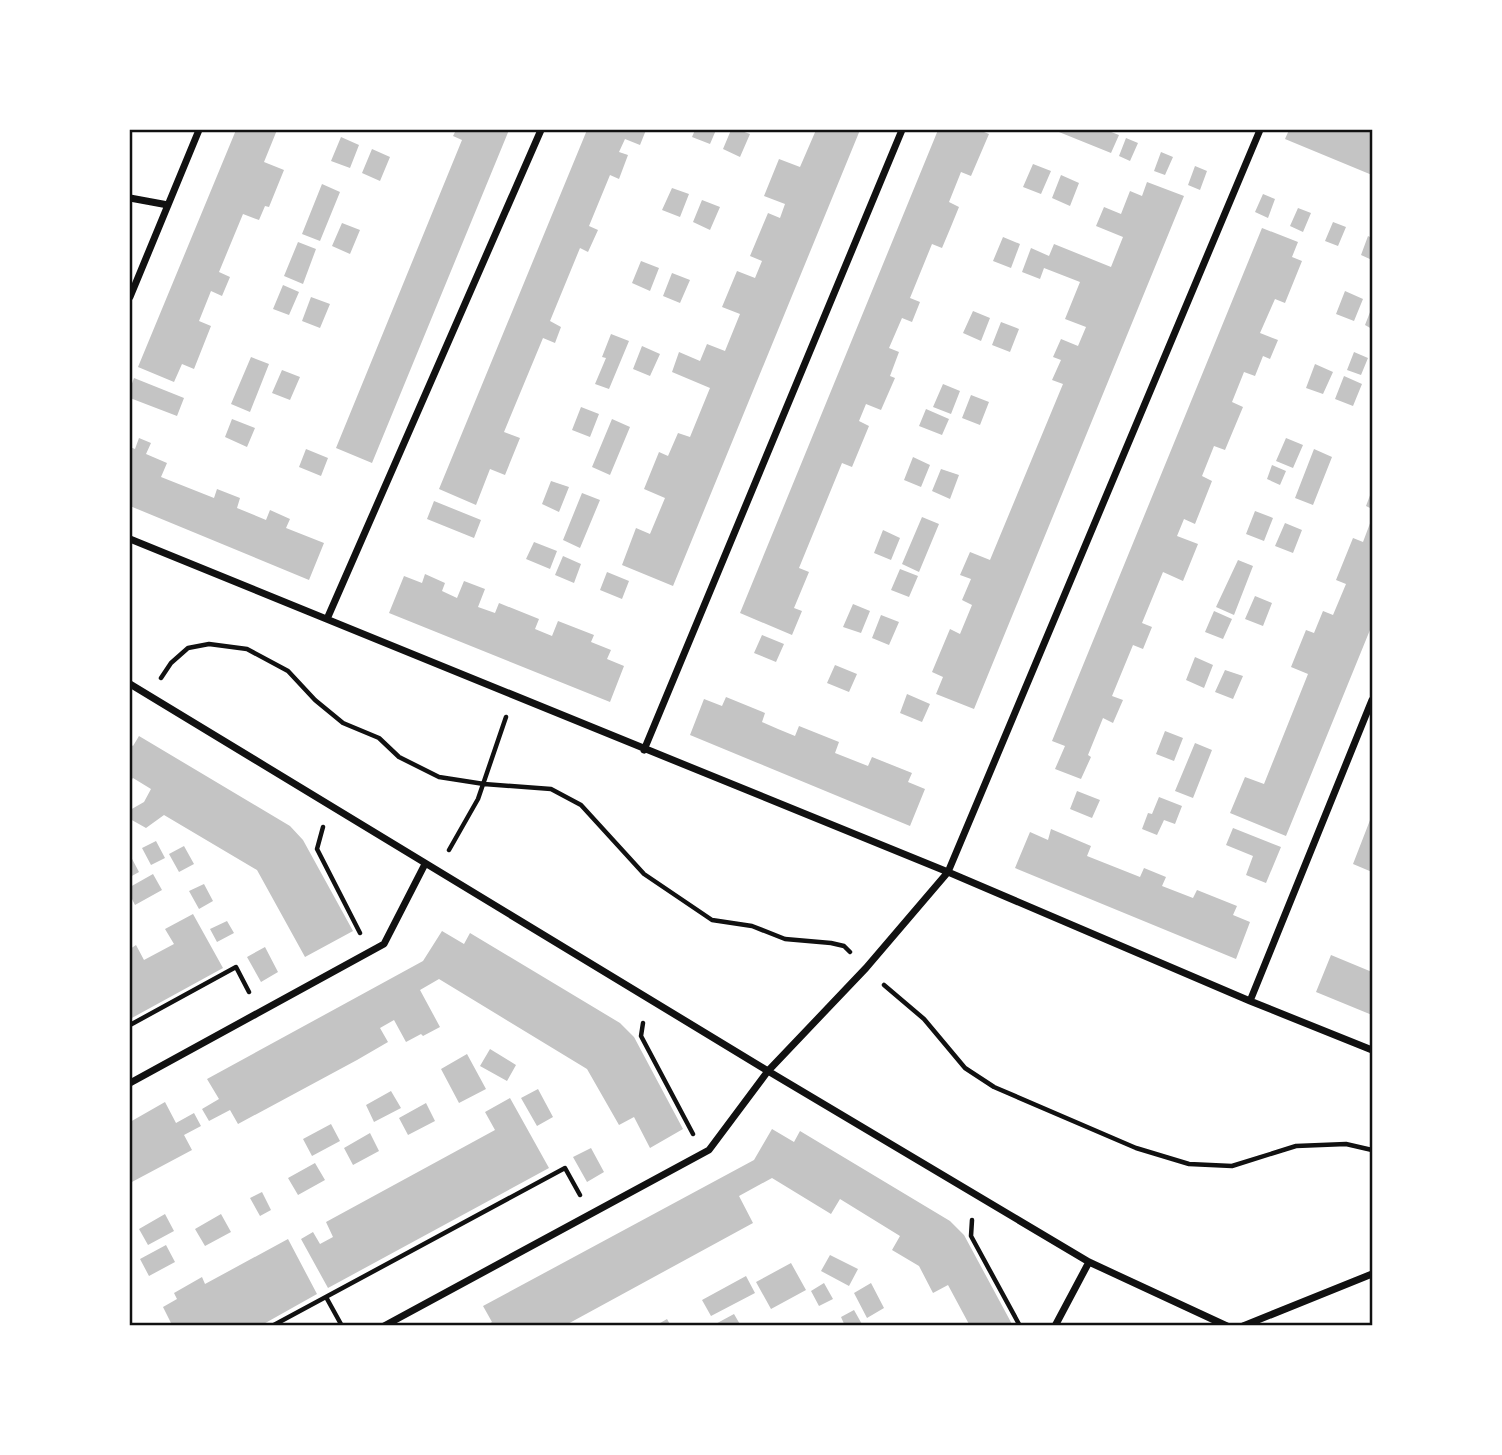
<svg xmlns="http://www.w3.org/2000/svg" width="1502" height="1455" font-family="Inter,sans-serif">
<rect width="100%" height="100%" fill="#fff"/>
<!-- building -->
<path fill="#c4c4c4" d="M236,130H277L264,162L284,170L269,207L265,206L259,220L243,214L219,272L230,277L222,296L211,291L199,321L211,326L194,369L182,364L174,382L138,367Z
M456,130H509L372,463L336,448L462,140L453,136Z
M587,130H646L640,145L625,139L619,152L628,155L619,179L610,175L589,226L598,230L588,252L580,248L550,321L561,327L555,343L543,338L504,432L520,438L505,475L490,469L476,505L439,489Z
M695,130H716L710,144L692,137Z
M731,130H739L750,134L740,157L723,149Z
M816,130H860L673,586L622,565L636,528L650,534L665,498L644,489L659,452L668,456L678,433L690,437L710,388L672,372L679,352L700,361L707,344L725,351L740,314L722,307L737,271L755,278L762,261L750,256L768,213L780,218L785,204L764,196L779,159L800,167Z
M938,130H979L989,134L971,176L961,172L949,202L959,207L950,229L942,248L932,244L910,298L920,302L912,322L902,318L889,348L899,352L890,376L895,378L881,410L866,404L859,421L869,426L852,467L842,463L799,568L809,572L794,608L802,611L792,635L740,613Z
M1054,130H1106L1119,135L1111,153Z
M1289,130L1372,131V175L1285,139Z
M341,137L359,145L350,168L331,161Z
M1126,138L1138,143L1130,161L1119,156Z
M372,149L390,157L380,181L362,173Z
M1161,152L1173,157L1165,175L1154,171Z
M1033,164L1051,171L1041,194L1023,187Z
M1195,166L1207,171L1200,190L1188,185Z
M1061,175L1079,183L1070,206L1052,198Z
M1147,182L1184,196L974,709L936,694L943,677L932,672L950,629L960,634L972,605L962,600L971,579L960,575L970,552L990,560L1063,384L1052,380L1061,360L1053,357L1061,339L1078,346L1086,327L1065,319L1080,282L1044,268L1040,279L1022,272L1031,248L1049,256L1054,244L1111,267L1123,237L1096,226L1104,207L1121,214L1130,191L1142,196Z
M322,184L340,192L320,241L302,234Z
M672,188L689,194L680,217L662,210Z
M1263,194L1275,199L1268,218L1255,212Z
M702,200L720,207L710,230L693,222Z
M1298,208L1311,213L1303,232L1290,226Z
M1333,222L1346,227L1338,246L1325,241Z
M342,223L360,230L350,254L332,246Z
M1262,228L1298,242L1292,257L1302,261L1285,303L1275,299L1260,333L1278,340L1270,359L1263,356L1255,376L1244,372L1232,402L1243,407L1225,450L1214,446L1202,476L1212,481L1195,524L1184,519L1177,536L1198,544L1183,581L1163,572L1142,623L1152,627L1143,649L1133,645L1112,696L1123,700L1113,723L1103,718L1088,755L1091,757L1081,779L1055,769L1065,746L1052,741Z
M1368,236L1372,238V260L1361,255Z
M1003,237L1020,244L1011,268L993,261Z
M298,242L316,249L303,284L284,276Z
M641,261L659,268L650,291L632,283Z
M672,273L690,280L680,303L663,296Z
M283,285L299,292L289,315L273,309Z
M1345,291L1363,299L1354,321L1336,314Z
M311,297L330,304L320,328L302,321Z
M1372,307V329L1365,325Z
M973,311L990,318L981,341L963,333Z
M1001,322L1019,329L1010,352L992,345Z
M611,334L629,341L609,389L595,384L606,358L602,357Z
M642,346L660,354L650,376L633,369Z
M1354,352L1368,358L1361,375L1347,370Z
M251,357L269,364L250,412L231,404Z
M1315,364L1333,372L1323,394L1306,388Z
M282,370L300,377L290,400L272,393Z
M1344,376L1362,384L1353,406L1335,399Z
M134,378L184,398L177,416L130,398V389Z
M943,384L960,391L951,414L933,407Z
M971,395L989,402L980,425L962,418Z
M581,407L599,414L590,437L572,430Z
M926,409L949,419L942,435L919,426Z
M232,419L255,428L247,447L225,437Z
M612,419L630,427L610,475L592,467Z
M139,438L151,443L146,454L167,463L161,477L214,498L217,489L240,498L237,508L266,520L270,510L290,519L286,528L324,543L309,580L130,506V447L135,449Z
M1286,438L1303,445L1293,468L1276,461Z
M306,449L328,458L321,476L299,467Z
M1314,449L1332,457L1313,505L1295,498Z
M913,457L930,465L921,487L904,480Z
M1272,465L1286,471L1280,485L1267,479Z
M941,469L959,475L950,499L932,491Z
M551,481L569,487L559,512L542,504Z
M1372,490V509L1366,506Z
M582,493L600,500L580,548L563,540Z
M434,501L481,520L474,538L427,519Z
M1255,511L1273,518L1264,541L1246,534Z
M922,517L939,524L919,572L902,564Z
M1372,518V625L1286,836L1230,813L1245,777L1264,784L1308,674L1291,667L1306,630L1314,633L1323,611L1333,615L1346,584L1336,580L1353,538L1363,542Z
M1285,523L1302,530L1293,553L1275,546Z
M883,530L900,538L891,560L874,553Z
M534,542L557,551L550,569L526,559Z
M563,556L581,564L574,583L555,575Z
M1238,560L1253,566L1234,615L1216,607Z
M900,569L918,576L909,597L891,590Z
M607,572L629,581L622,599L600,590Z
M425,574L445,583L442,591L457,598L464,581L485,589L478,607L495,613L499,603L539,619L535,629L552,636L558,621L594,635L591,642L611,650L607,659L624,666L610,702L389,613L404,576L422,583Z
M1255,596L1272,603L1263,626L1245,619Z
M853,604L870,611L861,633L843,627Z
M1214,611L1232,619L1223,639L1205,632Z
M881,615L899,622L889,645L872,638Z
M762,635L784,644L776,662L754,653Z
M1195,657L1213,665L1204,688L1186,680Z
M835,665L857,674L849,692L827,683Z
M1225,670L1243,676L1233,699L1215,692Z
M907,694L930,704L922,722L900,713Z
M726,697L765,713L762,722L778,729L795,736L799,726L839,742L835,753L868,766L872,757L912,773L908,782L925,789L910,826L690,735L704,699L722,706Z
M1165,731L1183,738L1174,761L1156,754Z
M139,736L290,826L303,840L353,931L305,957L257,870L164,815L146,828L130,819V810L144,802L151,789L133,778L130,781V744L133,746Z
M1195,743L1212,750L1193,798L1175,791Z
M1077,791L1100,800L1092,818L1070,809Z
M1159,797L1182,806L1175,824L1164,820L1157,835L1142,829L1148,813L1152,814Z
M1372,815V872L1353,864Z
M1233,828L1281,847L1266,883L1246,875L1253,856L1226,845Z
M1051,829L1091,846L1087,856L1140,877L1144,868L1166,877L1162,886L1193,898L1197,890L1237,906L1233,915L1250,922L1236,959L1015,868L1030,832L1048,840Z
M156,841L165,858L151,865L142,848Z
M184,846L194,864L179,872L169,854Z
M130,855L139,872L130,877Z
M153,874L162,890L135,905L130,895V887Z
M204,884L213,901L199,909L189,891Z
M193,914L223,968L130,1019V949L136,945L144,960L174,944L165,929Z
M227,921L234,933L217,942L210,929Z
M442,931L464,944L470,933L620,1023L634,1037L683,1129L650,1148L634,1117L619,1125L587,1069L439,979L420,990L440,1027L423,1036L421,1034L406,1042L394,1020L380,1028L388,1042L357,1060L238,1124L230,1110L209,1121L202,1109L219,1099L207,1079L423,961Z
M265,947L278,972L261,982L247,957Z
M1331,955L1372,972V1015L1316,992Z
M490,1049L516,1065L507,1081L480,1066Z
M467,1054L486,1089L459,1103L441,1069Z
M538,1089L553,1117L537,1126L521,1098Z
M391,1091L401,1108L374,1122L366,1105Z
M510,1098L549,1168L328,1288L301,1239L313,1232L320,1244L333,1237L326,1222L495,1130L485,1112Z
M165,1102L176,1123L194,1113L201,1126L184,1135L192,1150L130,1183V1122Z
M426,1103L435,1121L408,1135L399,1118Z
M331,1124L340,1141L312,1156L303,1139Z
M772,1129L794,1142L800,1131L950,1221L964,1235L1013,1326H970L948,1285L933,1293L919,1266L892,1250L900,1236L840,1199L831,1214L772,1178L739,1196L753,1223L564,1326H486L492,1322L483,1306L754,1160Z
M370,1133L379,1151L353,1165L344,1148Z
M591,1148L604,1172L587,1182L573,1157Z
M315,1163L325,1180L298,1195L288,1178Z
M262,1192L271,1210L260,1216L250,1198Z
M165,1214L174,1231L148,1245L139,1229Z
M221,1214L231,1232L205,1246L195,1229Z
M288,1239L317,1294L260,1326H166L171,1323L163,1307L177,1299L174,1293L202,1277L205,1284Z
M166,1245L175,1262L149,1276L140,1259Z
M830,1255L858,1269L849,1286L821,1271Z
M791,1263L806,1290L771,1309L756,1282Z
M746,1276L755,1293L711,1316L702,1300Z
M824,1283L833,1299L819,1306L811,1291Z
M871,1283L884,1308L867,1318L854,1293Z
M854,1310L863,1326H845L841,1317Z
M734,1314L741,1326H712L721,1321Z
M667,1319L671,1326H655Z"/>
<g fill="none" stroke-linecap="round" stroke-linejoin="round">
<!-- path -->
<path stroke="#111" stroke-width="4.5" d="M161,678L171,663L188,648L209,644L247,649L288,671L315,700L343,723L379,738L399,757L439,777L484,784L551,789L581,805L644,874L712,920L752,926L785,939L831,943L844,946L850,952
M323,827L317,849L360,933
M449,850L478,799L506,717
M884,985L924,1019L965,1068L994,1087L1136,1148L1189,1164L1232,1166L1296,1146L1346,1144L1372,1150
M643,1023L641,1036L693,1134
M130,1025L236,967L249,992
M972,1220L971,1236L1020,1326
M326,1297L342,1326
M272,1326L565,1168L580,1195"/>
<!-- minor -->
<path stroke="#111" stroke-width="7" d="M130,198L168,205
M130,297L199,130
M130,539L948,872L1250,1001L1372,1050
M327,619L541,130
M130,684L768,1071L1089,1262L1227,1326
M644,750L902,130
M1250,1001L1372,700
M130,1083L384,944L425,864
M384,1326L709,1150L768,1071L866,968L948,872L1260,130
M1055,1326L1089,1262
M1243,1326L1372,1274"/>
</g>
<!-- border -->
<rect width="1502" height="1455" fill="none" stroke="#ffffff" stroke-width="262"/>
<rect x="131" y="131" width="1240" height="1193" fill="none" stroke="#111" stroke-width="2.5"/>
</svg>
